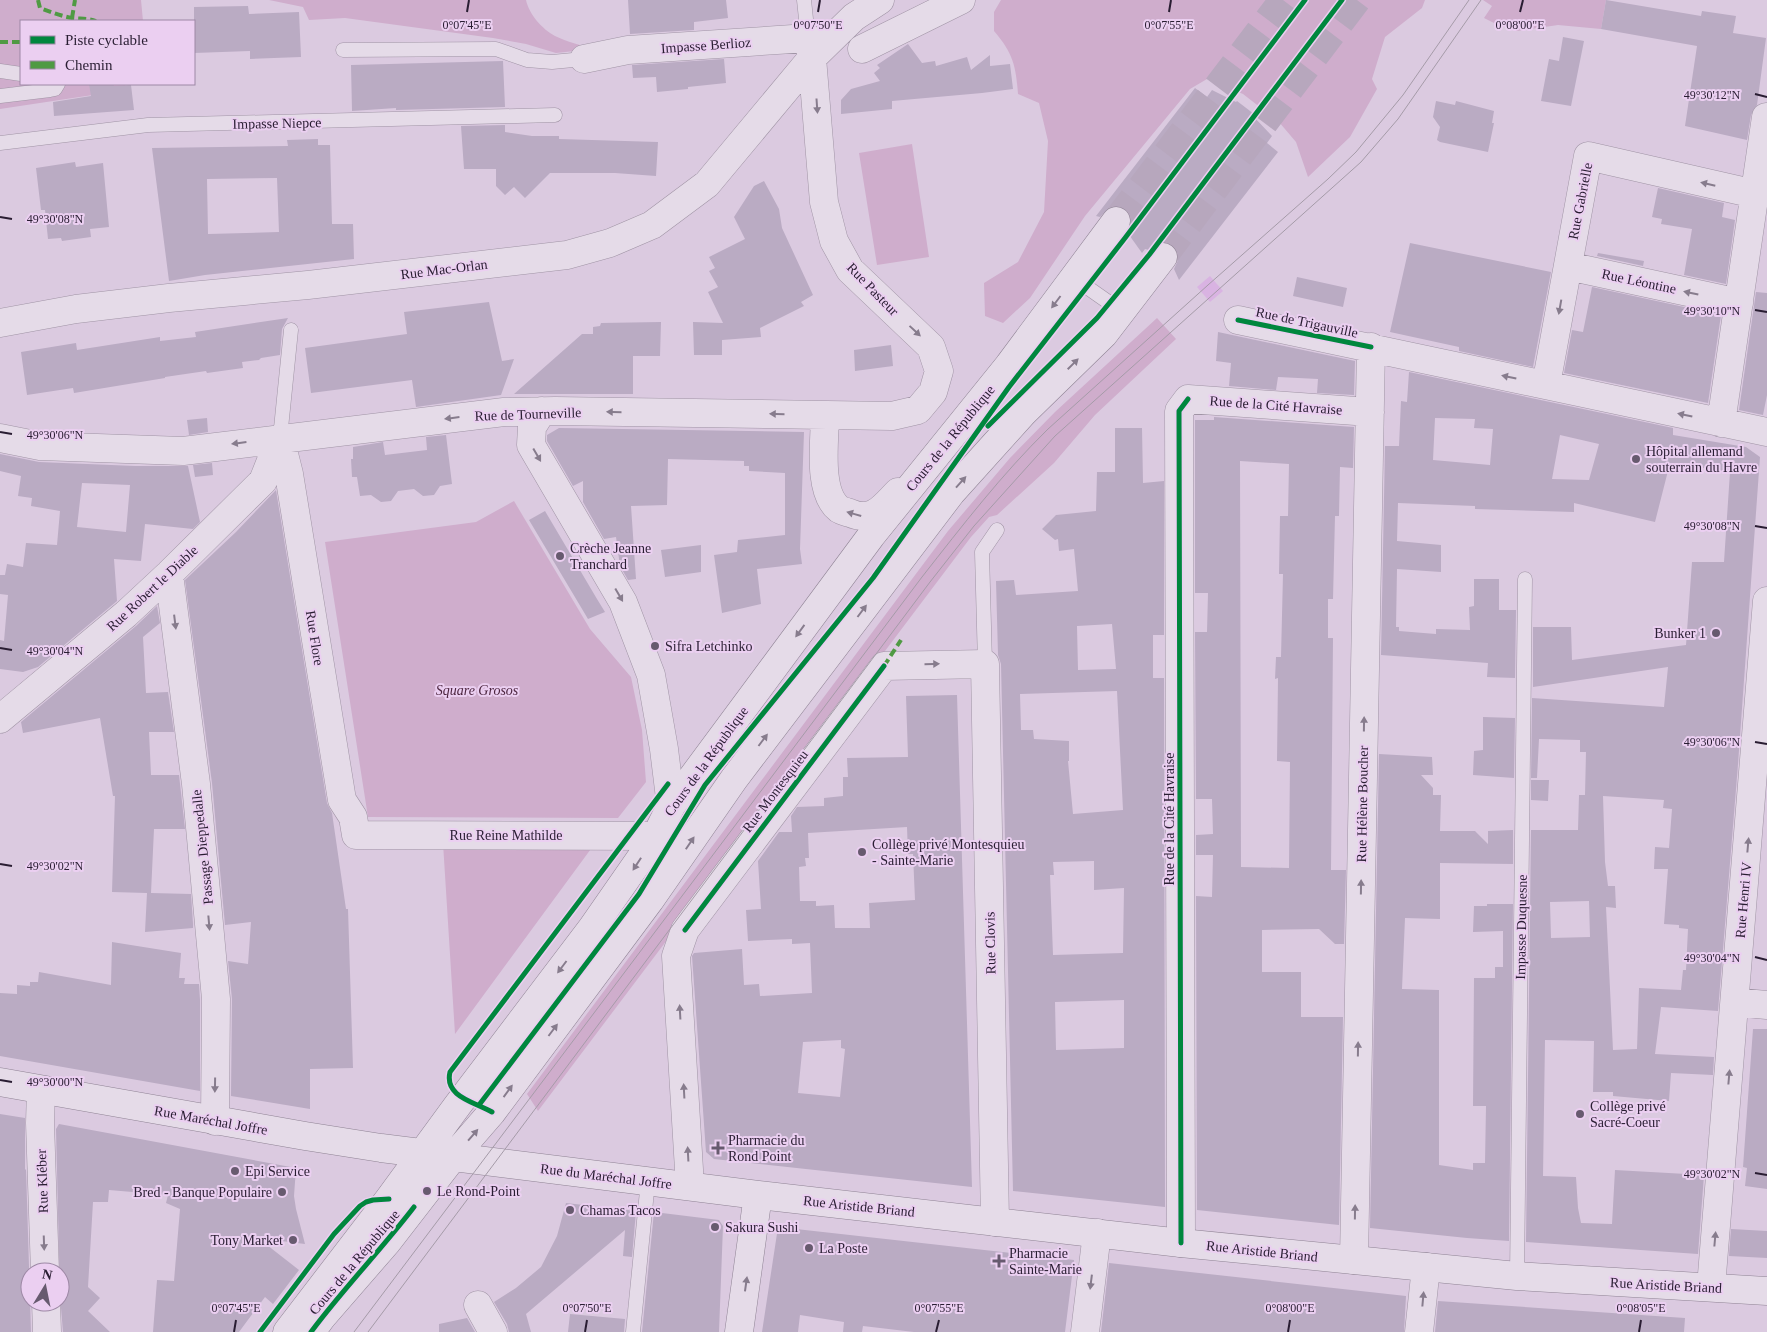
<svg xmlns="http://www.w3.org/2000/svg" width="1767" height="1332" font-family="'Times New Roman',serif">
<rect width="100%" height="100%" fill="#dbcae0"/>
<!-- green -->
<path fill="#cfadcc" d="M0,0H141L143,21H21V84H125L126,90L0,109Z
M269,0H526C529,14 542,29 555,36C567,42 581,45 593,49L556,53L526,44L493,38L345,18L309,20L303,7Z
M1001,0H1425L1422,8L1385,37L1372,79L1377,89L1350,137L1308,177L1296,142L1279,122L1243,94L1207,79L1190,89L1085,216L1030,298L1003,323L985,316L984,283L1018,262L1044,212L1048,141L1039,103L1018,94C1016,66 1013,53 994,31V12Z
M1483,0H1606L1601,29L1558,25L1517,31L1496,24L1484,18L1492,6Z
M912,144L929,257L877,265L859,153Z
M1157,318L1176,339L1095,415L1054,463L997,515L989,517L971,537L538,1111L527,1094L948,531L1010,458L1055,412Z
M514,501L590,629L631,677L642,730L646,782L618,818L368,817L325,542L476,522Z
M596,842L455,1034L443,843Z"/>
<!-- sand -->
<path fill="#d9b3e2" d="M1210,276L1223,291L1210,302L1197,287Z"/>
<!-- building -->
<path fill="#baabc3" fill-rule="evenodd" d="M628,0H726L728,18L694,22V30L630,34Z
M1606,0L1701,16L1702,11L1736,16L1733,33L1766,38L1757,105L1751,115L1747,140L1685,126L1697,46L1601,29Z
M248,6L249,14L299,12L301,57L250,59V51L194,53V7Z
M1563,37L1584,41L1571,106L1541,101L1549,59L1559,61Z
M908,44L922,63L935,61L936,66L967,57L971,70L990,55V66L1010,64L1013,89L982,93L892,101V109L841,114V100L851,89L880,81L874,73L880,68L877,65Z
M724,59L726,83L688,87V89L657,92L656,77L633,78L632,65Z
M503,61L505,107L396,110V108L352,111L351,65Z
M89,84H113L114,86L131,85L134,110L54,116L53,102L91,96Z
M1195,88L1207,97L1212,90L1236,102L1237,101L1254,114L1253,116L1272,136L1267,143L1278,152L1179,280L1174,269L1178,260V251L1173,245L1166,242H1157L1149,250L1145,249L1142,253L1127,232L1132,222L1130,214L1126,209L1118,206L1110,207L1100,217L1096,216Z
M1436,101L1455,105L1456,101L1494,111L1492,123H1494L1488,152L1440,142L1437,140L1440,127L1433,117Z
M505,125V132L532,136H559V139L658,142L656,176L615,173H550L525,198L514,187L505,195L496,186V169H464L461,126Z
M318,139V145H330L332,224H353L354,259L205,275L169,281L152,148L288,146L287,140ZM277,178L279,232L208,234L207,179Z
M75,162L76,167L103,163L109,227L90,229L91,237L62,241L61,238L48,239L45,210H41L36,168Z
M764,181L779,209L782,228L813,295L801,302L804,306L760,328L761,337L722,340V355H694L693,322L723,323L708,292L718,287L709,271L715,268L709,257L745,239L734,217L754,186Z
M1658,188L1724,203L1722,217L1735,220L1726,284L1684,275L1692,229L1661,224L1662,219L1652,217Z
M1410,243L1551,272L1533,367L1459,351V347L1390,332Z
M1598,253L1644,261L1643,266L1597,256Z
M1297,277L1347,288L1343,307L1293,296Z
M1592,287L1721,315L1708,403L1564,373L1572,330L1583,332Z
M1756,292L1767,293V395L1763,415L1739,410Z
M489,302L502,361L514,359L501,395L416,407L412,380L311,393L305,348L407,334L404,312Z
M288,318L282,329L280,355L261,358L259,360L242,362L243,368L207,373L206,371L165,377V378L74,393L73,388L27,395L21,352L76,343L77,350L160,337V341L196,337L195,332Z
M661,322L660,356H633V394H514L582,334H593V327L600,326L601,323Z
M1218,332L1355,361L1354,395L1317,393L1318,379L1278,377L1276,390L1229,386L1231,363L1216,361Z
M891,345L893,366L855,371L854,350Z
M1409,372L1673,428V435L1746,447L1760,457L1738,764L1718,1011L1661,1007L1655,1054L1714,1057L1713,1075L1671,1073L1669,1101L1613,1096V1092H1593L1594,1041L1545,1040L1543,1176L1576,1177L1578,1208L1581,1223L1612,1224L1615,1170L1704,1175L1698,1254L1526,1242L1531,830H1578L1579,795H1585L1586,752H1580V740L1539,739L1537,778H1531L1532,698L1664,707L1668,667L1533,687V627H1571L1572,660L1686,645L1692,562H1724L1730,472L1670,463L1655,522L1574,503V512L1475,509V506L1398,503L1397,541L1441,545V572L1397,569L1396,627H1399V631L1436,634V629L1470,630L1469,607L1474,606V579H1499V610H1516L1515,678L1487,677L1488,663L1381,655L1385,446H1399L1401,401L1407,402ZM1435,418L1475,419L1474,428L1493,429L1490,465L1433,460ZM1560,435L1599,444L1589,480L1552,479ZM1603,796L1664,800L1663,808L1672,809L1669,848L1655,847L1654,869H1668L1664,924L1679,925V928L1688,929L1686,970H1683L1681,990L1639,988L1637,1049L1613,1050L1606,907L1616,908L1615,886H1608L1605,862ZM1550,902L1589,901L1590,937L1551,938Z
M1214,417L1354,427L1353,468L1340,467L1339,516H1335L1333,599H1328V638H1333L1331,870H1346L1344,944H1335L1319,929L1262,930V972H1301V1017H1343L1339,1225L1197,1210L1196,896L1212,897L1213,855H1196V835L1213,834L1212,799H1196L1195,632H1207L1208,593H1195V420H1214ZM1240,461L1289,464L1288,516H1280L1279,574H1283L1281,657H1276L1275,679L1278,678L1277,761L1290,762L1289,868L1241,867Z
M207,418L208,432L189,435L187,420Z
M559,428L804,432L800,549L802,564L757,569L761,604L722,613L714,555L737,552L738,540L785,535V473L749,471V466H744V461L668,459L667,505L631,506L636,579L628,580L620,566L616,537L604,539L583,502V481L573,486L547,441V435Z
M1115,428H1142L1143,483L1164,481V635H1153V678H1164L1165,1207L1013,1191L1001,664L998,655L996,581L1014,580L1016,595L1078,591L1074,549L1059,551L1058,539L1055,540L1042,529L1056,515L1096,511L1097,472H1115ZM1112,624L1116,669L1078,670L1077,626ZM1117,691L1123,810L1073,814L1068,761H1069V741L1034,739L1033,730H1021L1020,694ZM1094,861V890L1124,888L1123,953L1053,955L1050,875H1054L1053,862ZM1124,1000V1048L1056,1050L1055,1002Z
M446,435L452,484L440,486L434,495L423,496L414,489L398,491L391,501L381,502L371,495L360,496L357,477H352L351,459H353V447L383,442L385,455L427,450L426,437Z
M0,454L39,462L135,466H188L200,522L193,529L145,524L141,561L114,559L117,601L38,667L23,672L0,669V640L4,641L8,595L0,594V575H5L7,564L23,567L26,543L57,545L60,511L31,506L32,498L18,496L21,476L0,471ZM82,483L130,485L126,532L77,527Z
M212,463L213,475L195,477L193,465Z
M276,490L327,803L332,813L346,909H348L353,1068L310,1069V1109L231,1096L232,999L228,961L248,964L251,922L225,925L212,783L185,580L236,532Z
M545,511L597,599L605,612L588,619L529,520Z
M701,545V572L665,577L661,550Z
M157,606L160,623L143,637L146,693L168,692L174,732H149L151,775H179L185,829H154L151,893L191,894L193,924V928L145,932L147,893L112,892L115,796H113L100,718L23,733L21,722L136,626Z
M957,695L972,1187L714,1159L706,1152L692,956L694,953L742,949L744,985L759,984L760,996L812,993L810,943L792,944V939L748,941L746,910L761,909L758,861L779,832H792L791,816L797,807L824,806V798L843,796V777H848L847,758L908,757L906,696ZM907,827L908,854H913L915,900L869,903L870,928H835L834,905L816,906V901H800L799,867L806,866L805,858H809L808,833ZM841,1040V1048L845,1049L840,1097L798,1093L803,1042Z
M1483,717L1515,718L1514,778L1473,775L1474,751L1483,750Z
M1379,754L1432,757L1433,775H1421L1433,788V795H1441L1440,831H1475L1488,844V831L1513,830V864L1440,863V919L1405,918L1402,989L1439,990V1165L1473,1170V1163H1485L1486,1106H1473L1474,978H1495V967H1503V931L1473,932L1474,906H1487V904H1513L1509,1241L1467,1238L1370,1228Z
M1531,780H1549L1548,801L1531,800Z
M112,942L181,953L179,978H185L184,984H199L200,1000V1091L0,1056V993L17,994V985L30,986V982H38L39,972L111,985Z
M1753,1029H1767V1189L1745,1186L1747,1168L1743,1167Z
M0,1114L25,1118V1170L26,1169L31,1332H0Z
M59,1124L296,1168L294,1196L296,1209L305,1244L258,1238L299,1270L273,1304L265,1297L239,1332H153L157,1280L174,1281L180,1209L166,1203L168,1195L109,1190L108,1202H93L88,1287L100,1298L88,1311L110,1332H63L60,1296L56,1129Z
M566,1203L636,1211L632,1257L623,1256L625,1230L526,1314L531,1332H509L507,1324L494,1302L516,1288L541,1267L557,1236Z
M654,1212L719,1220L723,1226L719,1332H642Z
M778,1227L1074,1260L1065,1332H914L863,1326L862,1332H843L844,1322L800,1315L798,1332H762Z
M1731,1229L1767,1231V1258L1729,1256Z
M1109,1263L1406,1296L1404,1332H1101Z
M1438,1301L1685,1318L1684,1332H1435Z
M570,1314L625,1319L624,1332H568Z
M467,1318L475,1332H439V1324Z"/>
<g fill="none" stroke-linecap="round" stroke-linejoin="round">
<!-- secondary-tunnel -->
<path stroke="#b7a7bd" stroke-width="28" stroke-dasharray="28 14" stroke-linecap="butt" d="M1116,221L1283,0
M1163,257L1357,0"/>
<defs>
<path id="lane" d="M804,0L808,38
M343,50L496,49L527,60L552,62L584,59
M0,71L21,74
M0,96L50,90L55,89L58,84
M0,143L148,125L555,115
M1074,278L1121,311
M280,438L291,330
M985,664L982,552L997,530
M1517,1276L1525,579
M633,1332L648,1181"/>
<path id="street" d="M862,49L961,0
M1568,266L1739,303
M1238,320L1767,432
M0,323L76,309L169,298L308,285L567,255L610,243L652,225L707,184L812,58L854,17L880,0
M1546,385L1588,156L1755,194
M542,411L532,427L531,445L623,602L651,675L664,749L671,806
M825,415C825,439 817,492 839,509C842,511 847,512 850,513C873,523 883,507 898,492
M1721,423L1766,117
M0,438L40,446L183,451L504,412L555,411L892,416L918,410L933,392L939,371L931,347L850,270L834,241L824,202L812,58L808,38L628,50L584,59
M280,438L289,474L342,800L353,817L356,835L656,836
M169,574L196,784L216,999L215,1121
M0,719L126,614L169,574L263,481L280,438
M1735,1002L1767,1005
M41,1090L40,1123L45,1272
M690,1186L676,956L685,930L884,666L985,664L995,1222
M1181,1243L1179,411L1188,399L1370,412
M1354,1260L1371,347
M1711,1287L1767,601
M46,1302L47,1332
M478,1305L493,1332
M1085,1332L1097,1233
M1419,1332L1426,1267"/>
<path id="secondary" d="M0,1082L305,1136L381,1148L758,1195L1181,1243L1354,1260L1517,1276L1767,1291
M287,1332L389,1199L457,1106L592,928L656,836L671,806L871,536L1009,365L1116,221
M311,1332L322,1317L388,1241L453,1157L492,1112L650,900L734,779L951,493L1024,412L1104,334L1163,257
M739,1332L758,1195"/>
</defs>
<!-- lane casing -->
<use href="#lane" stroke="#a094a5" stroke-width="15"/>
<!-- street casing -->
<use href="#street" stroke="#a094a5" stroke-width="29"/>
<!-- secondary casing -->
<use href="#secondary" stroke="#8f8394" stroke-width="29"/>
<!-- lane -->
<use href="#lane" stroke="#e5dbe8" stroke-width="14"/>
<!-- street -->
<use href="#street" stroke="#e5dbe8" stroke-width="28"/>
<!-- secondary -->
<use href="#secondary" stroke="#e5dbe8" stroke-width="28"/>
<!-- tram -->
<path stroke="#a59ba8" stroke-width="1" d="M354,1332L922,577C962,526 1002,474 1048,429L1208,285L1328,179L1356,152L1403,95L1469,0
M368,1332L930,582L974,526L1055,436L1361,162L1398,119L1481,0"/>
<!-- quiet -->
<path stroke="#4f9a43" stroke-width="4" stroke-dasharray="8 4" stroke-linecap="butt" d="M38,0L40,8C51,12 61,16 72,18C80,19 88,18 96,21
M72,18L75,0
M0,42H21
M884,666L901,640"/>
<defs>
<path id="cycleway" d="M1238,320L1371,347
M988,426L1097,318L1149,255L1342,0
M685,930L884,666
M479,1105L639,894L705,785L873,578L1009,387L1125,238L1305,0
M492,1112C475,1102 444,1097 450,1072L668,784
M1181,1243L1179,411L1188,399
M260,1332L334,1234L360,1206L366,1202L373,1200L389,1199
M311,1332C343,1289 381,1250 414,1207"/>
</defs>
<!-- cycleway casing -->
<use href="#cycleway" stroke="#ebcff1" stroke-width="8"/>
<!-- cycleway -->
<use href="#cycleway" stroke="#00873e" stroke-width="5"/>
</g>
<!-- one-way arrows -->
<defs><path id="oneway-solid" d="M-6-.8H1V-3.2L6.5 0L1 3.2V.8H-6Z" transform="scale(1.25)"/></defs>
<g fill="#877c8d">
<use href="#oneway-solid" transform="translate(817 106) rotate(86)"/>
<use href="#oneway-solid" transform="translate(1708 184) rotate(-167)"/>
<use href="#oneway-solid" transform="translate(1691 293) rotate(-168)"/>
<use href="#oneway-solid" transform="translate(1056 302) rotate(127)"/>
<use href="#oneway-solid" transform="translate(1560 307) rotate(100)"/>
<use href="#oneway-solid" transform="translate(915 331) rotate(43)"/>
<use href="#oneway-solid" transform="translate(1073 364) rotate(-45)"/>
<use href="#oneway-solid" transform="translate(1509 377) rotate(-168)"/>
<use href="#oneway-solid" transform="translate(614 412) rotate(-179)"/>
<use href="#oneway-solid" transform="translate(777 414) rotate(-179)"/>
<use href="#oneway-solid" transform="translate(1685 415) rotate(-168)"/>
<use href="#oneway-solid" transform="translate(452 418) rotate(173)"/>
<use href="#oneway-solid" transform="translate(239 443) rotate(173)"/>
<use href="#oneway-solid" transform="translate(537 455) rotate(60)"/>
<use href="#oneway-solid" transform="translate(961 482) rotate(-48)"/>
<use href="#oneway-solid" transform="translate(854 514) rotate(-164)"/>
<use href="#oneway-solid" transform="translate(619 595) rotate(60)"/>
<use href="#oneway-solid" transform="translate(862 611) rotate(-53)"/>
<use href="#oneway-solid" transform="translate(175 622) rotate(83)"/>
<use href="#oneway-solid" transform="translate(800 631) rotate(126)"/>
<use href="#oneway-solid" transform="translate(932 664) rotate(-1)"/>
<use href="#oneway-solid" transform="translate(1364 724) rotate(-89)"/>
<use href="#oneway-solid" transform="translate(763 740) rotate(-53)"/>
<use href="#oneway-solid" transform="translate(690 843) rotate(-56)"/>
<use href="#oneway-solid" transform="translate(1748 845) rotate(-85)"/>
<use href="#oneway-solid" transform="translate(637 864) rotate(123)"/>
<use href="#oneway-solid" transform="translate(1361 887) rotate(-89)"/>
<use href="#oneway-solid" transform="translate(209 923) rotate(85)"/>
<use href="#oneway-solid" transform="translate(562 967) rotate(127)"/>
<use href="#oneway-solid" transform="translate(680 1012) rotate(-93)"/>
<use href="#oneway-solid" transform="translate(553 1030) rotate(-53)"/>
<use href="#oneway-solid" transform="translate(1358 1049) rotate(-89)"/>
<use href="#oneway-solid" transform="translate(1729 1077) rotate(-85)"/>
<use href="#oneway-solid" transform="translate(215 1085) rotate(91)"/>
<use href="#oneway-solid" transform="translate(508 1091) rotate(-54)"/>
<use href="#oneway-solid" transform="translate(684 1091) rotate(-93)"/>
<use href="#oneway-solid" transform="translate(473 1135) rotate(-49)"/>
<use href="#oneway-solid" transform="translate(688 1154) rotate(-93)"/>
<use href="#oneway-solid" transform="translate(1355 1212) rotate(-89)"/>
<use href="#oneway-solid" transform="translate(1715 1239) rotate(-85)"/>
<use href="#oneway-solid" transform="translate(44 1243) rotate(88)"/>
<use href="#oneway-solid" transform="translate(1091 1282) rotate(97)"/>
<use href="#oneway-solid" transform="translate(746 1284) rotate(-82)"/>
<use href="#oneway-solid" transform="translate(1423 1299) rotate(-85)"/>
</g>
<!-- ticks -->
<path fill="none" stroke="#291d32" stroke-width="2" d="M467,12L469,0M818,12L820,0M1169,12L1171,0M1520,12L1523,0M1755,94L1767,97M0,217L12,219M1755,310L1767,312M0,432L12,434M1755,526L1767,528M0,648L12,650M1755,742L1767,744M0,864L12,866M1755,957L1767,960M0,1080L12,1082M1755,1173L1767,1175M234,1332L236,1320M585,1332L587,1320M936,1332L939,1320M1288,1332L1290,1320M1639,1332L1641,1320"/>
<!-- markers -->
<g fill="#675a6f" stroke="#ebcff1" stroke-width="2">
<circle cx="1636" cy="459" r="5"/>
<circle cx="560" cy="556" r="5"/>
<circle cx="1716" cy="633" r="5"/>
<circle cx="655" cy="646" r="5"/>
<circle cx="862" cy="852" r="5"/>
<circle cx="1580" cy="1114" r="5"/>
<path d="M715.5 1140.5h5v5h5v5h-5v5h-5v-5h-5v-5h5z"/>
<circle cx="235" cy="1171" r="5"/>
<circle cx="427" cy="1191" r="5"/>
<circle cx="282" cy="1192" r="5"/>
<circle cx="570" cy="1210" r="5"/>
<circle cx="715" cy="1227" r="5"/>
<circle cx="293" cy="1240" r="5"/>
<circle cx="809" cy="1248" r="5"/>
<path d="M996.5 1253.5h5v5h5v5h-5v5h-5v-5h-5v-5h5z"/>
</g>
<g text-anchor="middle" stroke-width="4" stroke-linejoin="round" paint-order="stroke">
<!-- street labels -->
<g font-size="14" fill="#291d32" stroke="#ebcff1">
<text transform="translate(706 45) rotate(-4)" y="5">Impasse Berlioz</text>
<text transform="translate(277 123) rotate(-1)" y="5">Impasse Niepce</text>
<text transform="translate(1580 201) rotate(-79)" y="5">Rue Gabrielle</text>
<text transform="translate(444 269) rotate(-7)" y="5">Rue Mac-Orlan</text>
<text transform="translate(1639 281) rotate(12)" y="5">Rue Léontine</text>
<text transform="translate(873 289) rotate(46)" y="5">Rue Pasteur</text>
<text transform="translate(1307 322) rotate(12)" y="5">Rue de Trigauville</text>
<text transform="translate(1276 405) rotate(4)" y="5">Rue de la Cité Havraise</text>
<text transform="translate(528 414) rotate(-2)" y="5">Rue de Tourneville</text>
<text transform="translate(950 438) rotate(-51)" y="5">Cours de la République</text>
<text transform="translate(152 588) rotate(-43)" y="5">Rue Robert le Diable</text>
<text transform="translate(315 638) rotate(81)" y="5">Rue Flore</text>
<text transform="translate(706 761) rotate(-54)" y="5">Cours de la République</text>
<text transform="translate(775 791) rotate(-53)" y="5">Rue Montesquieu</text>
<text transform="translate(1362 804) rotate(-89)" y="5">Rue Hélène Boucher</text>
<text transform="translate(1169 819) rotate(-90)" y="5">Rue de la Cité Havraise</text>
<text x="506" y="840">Rue Reine Mathilde</text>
<text transform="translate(202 847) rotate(-96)" y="5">Passage Dieppedalle</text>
<text transform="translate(1743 900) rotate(-85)" y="5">Rue Henri IV</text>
<text transform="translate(1521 927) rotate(-89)" y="5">Impasse Duquesne</text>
<text transform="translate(990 943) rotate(-91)" y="5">Rue Clovis</text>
<text transform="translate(211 1120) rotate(10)" y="5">Rue Maréchal Joffre</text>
<text transform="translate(606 1176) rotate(7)" y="5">Rue du Maréchal Joffre</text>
<text transform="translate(42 1181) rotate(-92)" y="5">Rue Kléber</text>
<text transform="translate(859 1206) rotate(6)" y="5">Rue Aristide Briand</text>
<text transform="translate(1262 1251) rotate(6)" y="5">Rue Aristide Briand</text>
<text transform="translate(354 1262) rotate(-50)" y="5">Cours de la République</text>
<text transform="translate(1666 1285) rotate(3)" y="5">Rue Aristide Briand</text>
</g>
<!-- poi labels -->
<g font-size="14" fill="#291d32" stroke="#ebcff1" text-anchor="start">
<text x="1646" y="456">Hôpital allemand<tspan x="1646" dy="16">souterrain du Havre</tspan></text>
<text x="570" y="553">Crèche Jeanne<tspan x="570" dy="16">Tranchard</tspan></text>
<text x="1706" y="638" text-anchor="end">Bunker 1</text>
<text x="665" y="651">Sifra Letchinko</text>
<text x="872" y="849">Collège privé Montesquieu<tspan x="872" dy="16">- Sainte-Marie</tspan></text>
<text x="1590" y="1111">Collège privé<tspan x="1590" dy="16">Sacré-Coeur</tspan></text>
<text x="728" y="1145">Pharmacie du<tspan x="728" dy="16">Rond Point</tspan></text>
<text x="245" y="1176">Epi Service</text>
<text x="437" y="1196">Le Rond-Point</text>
<text x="272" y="1197" text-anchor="end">Bred - Banque Populaire</text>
<text x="580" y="1215">Chamas Tacos</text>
<text x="725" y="1232">Sakura Sushi</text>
<text x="283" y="1245" text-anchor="end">Tony Market</text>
<text x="819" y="1253">La Poste</text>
<text x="1009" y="1258">Pharmacie<tspan x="1009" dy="16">Sainte-Marie</tspan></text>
</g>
<!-- park labels -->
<g font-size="14" font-style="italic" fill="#4c253f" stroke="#ebcff1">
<text x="477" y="695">Square Grosos</text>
</g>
</g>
<g font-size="12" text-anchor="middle" fill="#291d32" stroke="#ebcff1" stroke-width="4" stroke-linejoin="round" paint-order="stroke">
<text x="467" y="29">0°07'45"E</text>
<text x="818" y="29">0°07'50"E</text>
<text x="1169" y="29">0°07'55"E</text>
<text x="1520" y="29">0°08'00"E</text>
<text x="1712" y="99">49°30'12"N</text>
<text x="55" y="223">49°30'08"N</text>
<text x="1712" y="315">49°30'10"N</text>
<text x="55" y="439">49°30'06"N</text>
<text x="1712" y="530">49°30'08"N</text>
<text x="55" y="655">49°30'04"N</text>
<text x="1712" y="746">49°30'06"N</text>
<text x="55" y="870">49°30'02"N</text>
<text x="1712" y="962">49°30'04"N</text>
<text x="55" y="1086">49°30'00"N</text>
<text x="1712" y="1178">49°30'02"N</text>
<text x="236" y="1312">0°07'45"E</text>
<text x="587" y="1312">0°07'50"E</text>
<text x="939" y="1312">0°07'55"E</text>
<text x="1290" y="1312">0°08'00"E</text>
<text x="1641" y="1312">0°08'05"E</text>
</g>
<!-- legend -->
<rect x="20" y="20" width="175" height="65" fill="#ebcff1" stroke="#9d88a5"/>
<rect x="30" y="36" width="25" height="8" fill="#00873e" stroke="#9d88a5"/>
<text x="65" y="45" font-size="15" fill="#291d32">Piste cyclable</text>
<rect x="30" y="61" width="25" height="8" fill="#4f9a43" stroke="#9d88a5"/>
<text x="65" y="70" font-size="15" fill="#291d32">Chemin</text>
<!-- north arrow -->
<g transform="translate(45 1287) rotate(10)"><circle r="24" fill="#ebcff1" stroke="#9d88a5"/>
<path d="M0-4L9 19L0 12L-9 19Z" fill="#675a6f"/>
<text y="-8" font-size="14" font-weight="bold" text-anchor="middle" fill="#291d32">N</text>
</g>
</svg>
